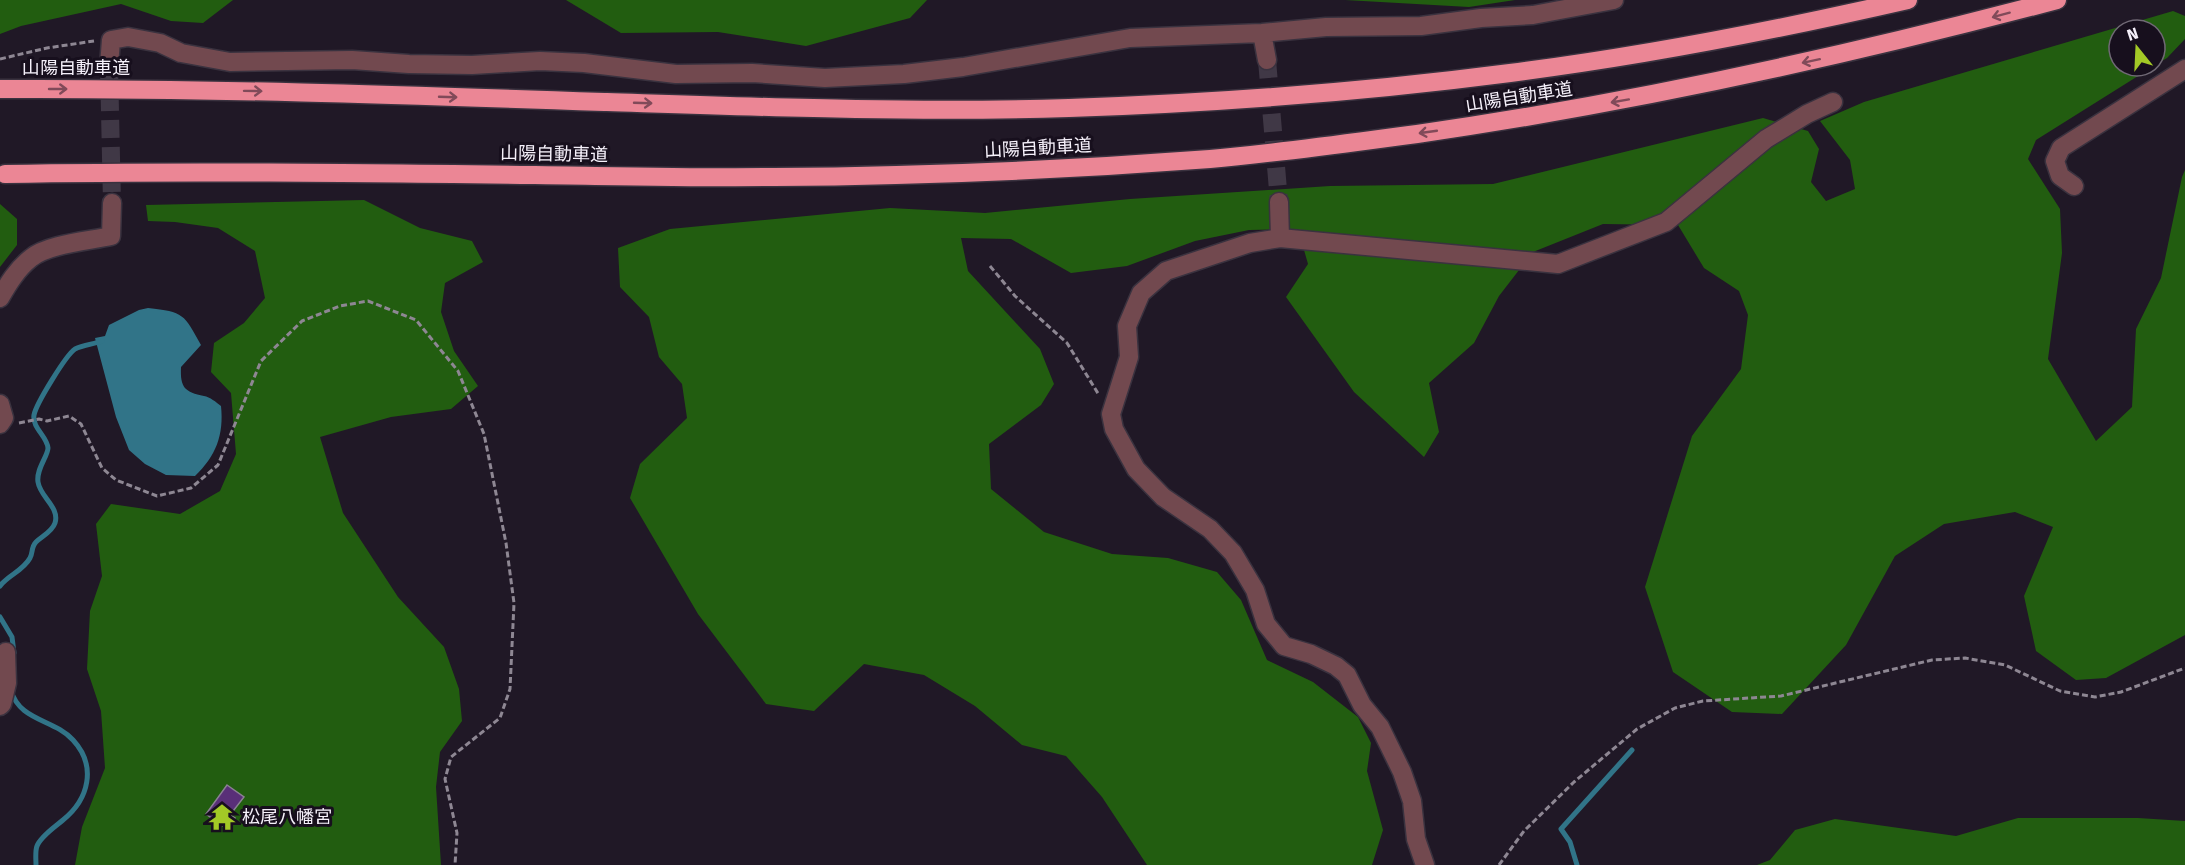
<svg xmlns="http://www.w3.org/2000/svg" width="2185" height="865" font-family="'Fira Sans','Noto Sans JP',sans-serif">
<rect width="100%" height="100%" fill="#201826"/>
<!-- forest -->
<path fill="#225d10" d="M0,0H233L203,23L171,21L121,4L21,26L0,34Z
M566,0H927L910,18L806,46L718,32L621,33Z
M1345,0H1515L1469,7Z
M2173,11L2185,16V39L2167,58L2155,65V30H2119V66H2154L2036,140L2028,159L2060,209L2062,253L2048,359L2096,441L2132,407L2136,329L2161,278L2182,177L2185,170V635L2106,678L2076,680L2036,651L2024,596L2053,527L2015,512L1944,524L1895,556L1846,645L1782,714L1732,712L1673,672L1645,587L1692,436L1741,369L1748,315L1739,291L1704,268L1678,225L1603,224L1533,252L1499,296L1474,343L1429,383L1439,432L1424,457L1354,392L1286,297L1308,264L1298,229L1249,230L1195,241L1127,266L1071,273L1011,239L961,238L968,271L1040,349L1054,384L1041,405L989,444L991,489L1044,532L1112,554L1168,558L1217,572L1241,600L1267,660L1313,682L1358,717L1371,743L1367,771L1383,830L1372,865H1147L1102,797L1066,756L1022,745L975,706L924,675L864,664L814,711L766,704L698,614L630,498L640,464L687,418L682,384L659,357L649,317L620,287L618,248L670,229L890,208L985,213L1130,199L1330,186L1493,184L1763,118L1808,131L1819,149L1811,182L1826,201L1855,189L1850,160L1820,121L1864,102Z
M364,200L420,228L472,241L483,262L445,283L441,312L454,351L478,386L451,409L391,417L320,437L343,513L398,597L444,647L459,689L462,721L440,752L436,787L441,865H75L82,827L105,768L101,711L87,669L90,611L102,576L96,524L111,504L180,514L220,491L236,454L231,393L211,372L214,343L244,323L265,298L255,251L218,228L175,222L148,221L146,205Z
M0,204L17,219V245L0,267Z
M2018,818H2138L2185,821V865H1757L1770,860L1795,830L1835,819L1956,836Z"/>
<!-- water -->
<path fill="#317488" d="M148,308C184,312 184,314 201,345L181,367C180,388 185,392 204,396C210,397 216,402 221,406C224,435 216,456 195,476L166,475L145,464L129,450L116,417L95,338L105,336L109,325L139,310Z"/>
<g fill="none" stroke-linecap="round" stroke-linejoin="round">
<!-- stream -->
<path stroke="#317488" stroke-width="5" d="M0,586C8,575 23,571 30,558C33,553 31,547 36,542C42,536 52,532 55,523C60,507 40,497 38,482C36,469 48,456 48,448C47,436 32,428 34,415C36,404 66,355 75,349C83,345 94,344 102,341
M0,617L12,637L14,653
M11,690C19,721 54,719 73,740C97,766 89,799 63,820C55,827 41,836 37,846C35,851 36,860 36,865
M1577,865L1570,842L1561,829L1632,750"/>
</g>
<!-- building -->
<path fill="#592f78" stroke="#8b8193" stroke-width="1.5" d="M227,785L244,797L230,815L235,818L227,829L206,814Z"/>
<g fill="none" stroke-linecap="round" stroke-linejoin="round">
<!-- minor-tunnel -->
<path stroke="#403846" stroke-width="18" stroke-dasharray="18 9" stroke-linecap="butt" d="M1267,60L1279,202
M109,66L112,203"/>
<defs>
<path id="minor" d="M1262,33L1267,60
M109,66L111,40L128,37L160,43L181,53L230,62L352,60L409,64L472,65L540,61L584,63L676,74L752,73L825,78L904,74L963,67L1130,38L1262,33L1326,27L1421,26L1481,18L1533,15L1614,0
M2074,186L2060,176L2055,161L2061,148L2185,69
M1279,202L1280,238
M0,298C8,284 17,269 31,258C48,244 89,241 111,236L112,203
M0,404L4,418L0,424
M0,706L2,704L7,683L6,652
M1425,865L1416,839L1412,801L1402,772L1380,727L1362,705L1347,675L1336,666L1311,654L1284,646L1266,624L1255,590L1233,553L1210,529L1163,497L1136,469L1114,429L1111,414L1129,357L1127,326L1141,293L1166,271L1250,243L1280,238L1558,264L1666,222L1766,139L1807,114L1833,102"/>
<path id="highway" d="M0,89C202,88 404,95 607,102C760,107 915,113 1069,108C1216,103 1364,92 1510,73C1644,56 1777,30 1908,0
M5,174C182,171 358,173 535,175C615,176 695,178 774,177C920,176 1065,170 1210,159C1279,153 1348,143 1417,134C1633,103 1846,56 2057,0"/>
</defs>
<!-- minor casing -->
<use href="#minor" stroke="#3a323f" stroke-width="21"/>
<!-- highway casing -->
<use href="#highway" stroke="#3a323f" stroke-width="21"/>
<!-- path -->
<path stroke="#8e8793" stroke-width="3" stroke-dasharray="6 3" stroke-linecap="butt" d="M0,59L47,48L94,41
M990,266L1015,296L1067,343L1099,395
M19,423L39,419L47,421L69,416L81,424L102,468L116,480L157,496L191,488L218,465L261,361L302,321L340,306L368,301L416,320L458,371L484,434L506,543L514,603L510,689L500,718L451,757L445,779L457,833L455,865
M1499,865L1524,831L1574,782L1637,729L1675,708L1703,701L1781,696L1932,660L1965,658L2005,665L2060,691L2095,697L2121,692L2185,668"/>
<!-- minor -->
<use href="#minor" stroke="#72494f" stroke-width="18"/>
<!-- highway -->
<use href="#highway" stroke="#eb8695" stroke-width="18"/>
</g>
<!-- one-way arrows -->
<defs><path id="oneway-shaft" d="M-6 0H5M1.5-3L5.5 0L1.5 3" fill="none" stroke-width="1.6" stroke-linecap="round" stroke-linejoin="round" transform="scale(1.5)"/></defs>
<g stroke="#814a59">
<use href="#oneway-shaft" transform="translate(2001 15) rotate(165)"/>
<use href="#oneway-shaft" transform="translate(1811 61) rotate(168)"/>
<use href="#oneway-shaft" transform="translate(58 89)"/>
<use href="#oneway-shaft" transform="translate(253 91) rotate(1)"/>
<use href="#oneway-shaft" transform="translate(448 97) rotate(2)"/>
<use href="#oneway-shaft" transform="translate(1620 101) rotate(170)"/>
<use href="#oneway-shaft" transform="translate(643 103) rotate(2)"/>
<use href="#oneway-shaft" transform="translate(1428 132) rotate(172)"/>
</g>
<!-- icons -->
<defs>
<symbol id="temple-bare" viewBox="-9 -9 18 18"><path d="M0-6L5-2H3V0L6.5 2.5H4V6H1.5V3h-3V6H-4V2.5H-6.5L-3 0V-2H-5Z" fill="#a3c926" stroke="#170f1d" stroke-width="2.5" paint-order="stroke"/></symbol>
</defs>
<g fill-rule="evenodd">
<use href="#temple-bare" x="203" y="798" width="38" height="38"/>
</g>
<g text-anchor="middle" stroke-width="6" stroke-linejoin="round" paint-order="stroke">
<!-- street labels -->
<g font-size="18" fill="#f5f0fa" stroke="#170f1d">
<text x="76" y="74">山陽自動車道</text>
<text transform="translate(1519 97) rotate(-9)" y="6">山陽自動車道</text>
<text transform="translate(1038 148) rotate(-3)" y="6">山陽自動車道</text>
<text transform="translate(554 154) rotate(1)" y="6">山陽自動車道</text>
</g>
<!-- poi labels -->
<g font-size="18" fill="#f5f0fa" stroke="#170f1d" text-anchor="start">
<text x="242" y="823">松尾八幡宮</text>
</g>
</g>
<!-- north arrow -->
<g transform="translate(2137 48) rotate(342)"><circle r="28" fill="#170f1d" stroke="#706975" stroke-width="1.5"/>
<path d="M0-4.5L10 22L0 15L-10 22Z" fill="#a3c926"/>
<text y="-9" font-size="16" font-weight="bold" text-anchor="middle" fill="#f5f0fa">N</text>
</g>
</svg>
